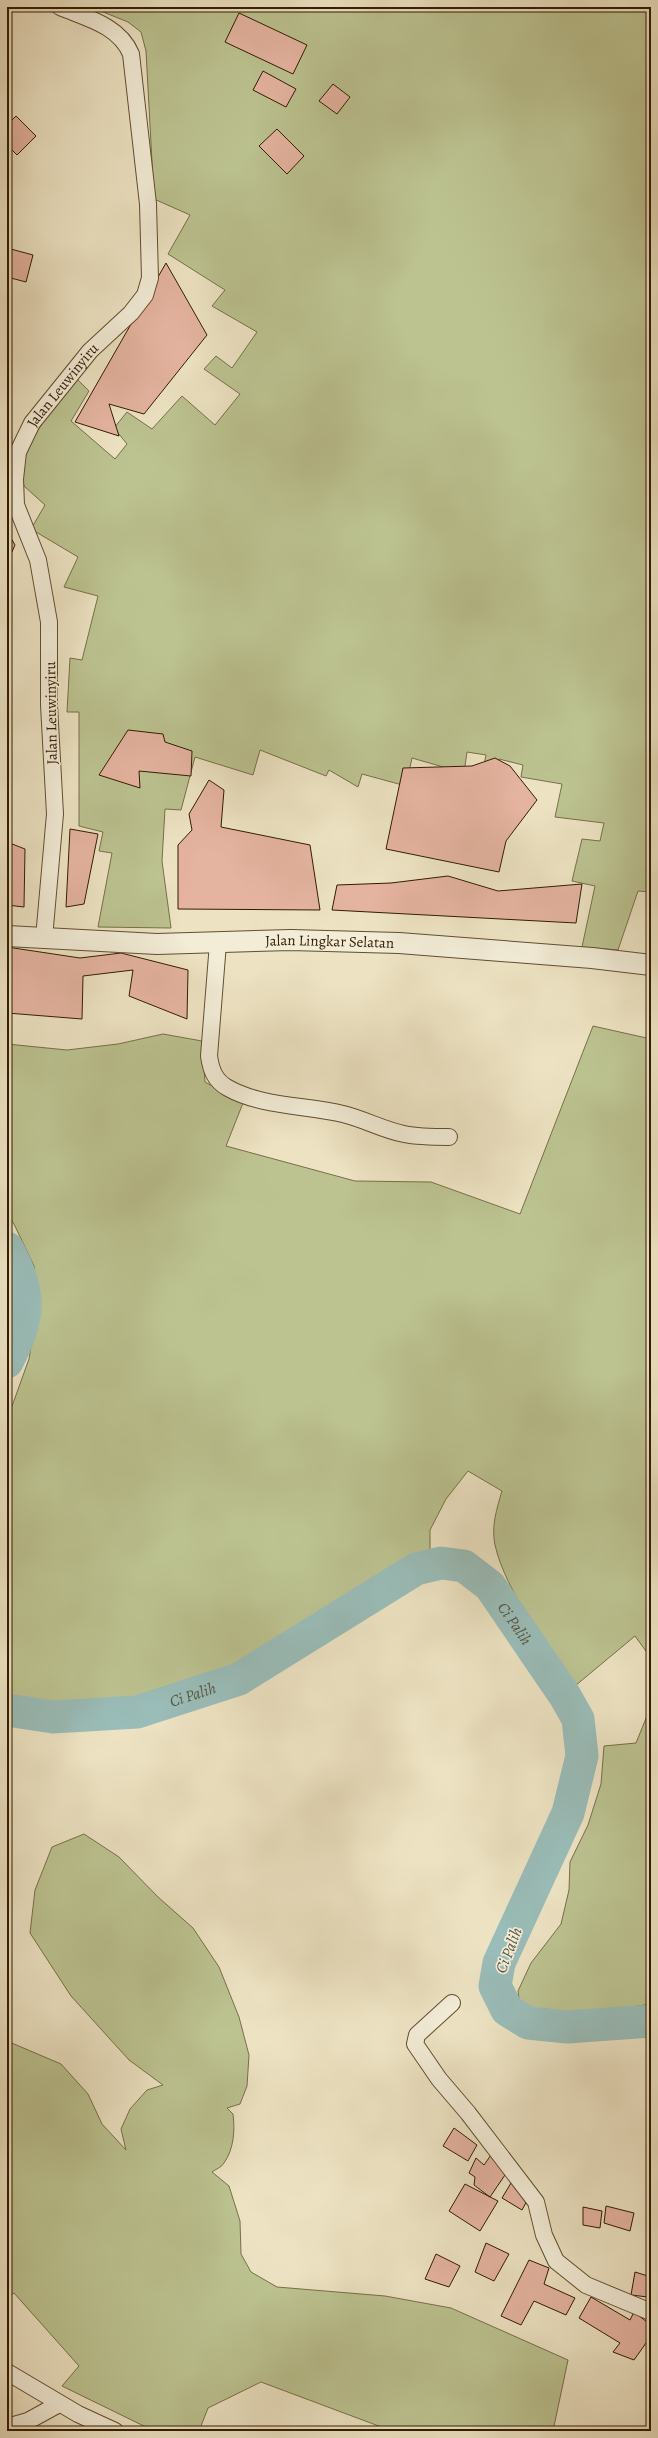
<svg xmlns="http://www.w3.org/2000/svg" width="658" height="2438" font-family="Alegreya,serif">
<rect width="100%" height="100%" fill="#ede3c3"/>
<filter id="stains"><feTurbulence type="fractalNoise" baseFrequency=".005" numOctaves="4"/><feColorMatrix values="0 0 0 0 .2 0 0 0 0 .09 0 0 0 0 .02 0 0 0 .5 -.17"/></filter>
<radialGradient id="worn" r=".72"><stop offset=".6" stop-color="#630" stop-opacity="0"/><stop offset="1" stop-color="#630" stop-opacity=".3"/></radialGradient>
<!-- green -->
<path fill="#bcc391" stroke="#776f49" d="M91,7H651V892L638,891L618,950L582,947L595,886L572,881L582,839L600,841L604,823L555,817L562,784L521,777L523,765L499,759L495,776L482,775L486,755L467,752L464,773L412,758L406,786L362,774L358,787L329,770L326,776L260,750L253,775L195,757L181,810L165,809L162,861L171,928L98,927L112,853L99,851L103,832L79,826V712H67L70,658L82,660L98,596L64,587L78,557L31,529L45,505L24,486L21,467L24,451L74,376L89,391L71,421L115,459L127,444L114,428L127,412L152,429L182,396L215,425L240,394L204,369L216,356L232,368L257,332L212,306L225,290L168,254L190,215L154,199L146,51L141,32L128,22Z
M593,1026L651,1039V1658L635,1636L575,1686C548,1645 506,1593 495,1545C491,1526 497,1508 502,1491L468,1471L446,1499L430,1530V1552L412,1556L382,1572L237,1669L178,1690L128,1703L78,1707L30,1705L7,1698V1420L29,1359L38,1305L34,1266L14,1224L7,1215V1044L67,1050L118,1044L163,1034L202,1041L205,1082L243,1103L226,1146L355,1181L431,1182L520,1214Z
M7,1266C19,1284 15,1318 7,1337Z
M651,1706V2004L570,2017L543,2014L520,2005L518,1991L531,1963L561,1924L569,1890L570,1862L588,1825L601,1784L604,1746L636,1743Z
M84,1834L119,1857L158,1897L193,1928L219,1967L239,2017L249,2055L247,2086L240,2104L227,2108L233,2114C235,2130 234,2149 224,2163C222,2167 216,2169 212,2172L229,2186L240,2221L241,2254L251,2272L277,2287L385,2296L451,2308L568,2360L553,2431H392L261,2382L208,2408L199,2431H154L62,2386L79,2366L14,2293L7,2298V2041L61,2064L88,2094L102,2124L126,2150L121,2129L130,2109L147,2090L163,2085L129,2060L71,1996L30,1933L35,1890L52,1847Z"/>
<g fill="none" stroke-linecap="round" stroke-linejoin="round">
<!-- river -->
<g stroke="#9abdb9" stroke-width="33">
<path d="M7,1248C32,1293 30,1317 7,1362"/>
<path id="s1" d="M7,1710L53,1717L137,1712L239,1679L416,1569L441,1563L464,1566L490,1586L565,1696L578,1719L582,1756L568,1813L499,1963L495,1986L507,2010L528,2023L567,2027L651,2021"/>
</g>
</g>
<!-- building -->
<path fill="#e5b4a1" stroke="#321b01" d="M239,13L307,45L293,74L225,42Z
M263,71L296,89L286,107L253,90Z
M333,84L350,97L337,114L319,101Z
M16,116L36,136L17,155L7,145V125Z
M277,129L304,156L287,174L259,146Z
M7,248L33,255L26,282L7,277Z
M166,263L207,335L144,414L109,404L119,436L75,422Z
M7,531L15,545L7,563Z
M128,730L163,734L165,742L192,751L191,776L139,771L140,788L99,775Z
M495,758L510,766L537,800L506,841L499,872L386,849L403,768L472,766Z
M209,780L224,790L221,827L310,845L320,910L178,909V845L192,830L189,814Z
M70,829L98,834L84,904L66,907Z
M7,842L25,849L24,907L7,905Z
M448,876L498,891L582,884L576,923L332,910L337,885L391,883Z
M7,947L80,958L121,953L188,970L187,1019L129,996L133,970L83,976L82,1019L7,1013Z
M454,2128L477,2145L468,2161L443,2146Z
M491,2155L507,2172L490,2197L474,2185L475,2177L469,2173L476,2158L484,2165Z
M511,2183L529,2197L522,2210L502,2198Z
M465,2184L498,2201L480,2231L449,2211Z
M606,2206L634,2213L630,2231L604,2223Z
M583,2207L602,2211L600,2228L583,2225Z
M486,2243L509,2254L494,2281L475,2272Z
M436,2254L460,2266L449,2287L425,2279Z
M529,2260L549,2268L544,2284L575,2298L566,2315L534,2301L521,2325L501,2316Z
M635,2272L651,2277L648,2297L631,2295Z
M591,2297L630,2320L634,2312L651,2325V2336L634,2360L613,2352L620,2343L579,2318Z"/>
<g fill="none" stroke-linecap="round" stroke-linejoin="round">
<defs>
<g id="minor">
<path id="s2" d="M44,938L55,814L49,705V622L38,560L16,505L15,479L18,452L32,423L90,351L131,313L145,295L150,278L148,204L131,54C119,25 86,18 60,7"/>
<path d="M218,943L209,1056C211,1070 215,1081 228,1088C262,1107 306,1105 343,1114C364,1119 383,1130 404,1134C419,1137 434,1137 449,1137"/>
<path d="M452,2003L417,2035L415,2044L439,2079L468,2113L536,2202L544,2235L556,2261L586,2285L651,2312"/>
<path d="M7,2372L78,2414L115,2431"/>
<path d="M7,2427L28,2421L59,2404"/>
</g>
<g id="tertiary">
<path id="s3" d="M7,936L157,944L291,940L399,943L592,958L651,965"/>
</g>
</defs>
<!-- minor casing -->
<use href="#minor" stroke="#614d32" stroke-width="18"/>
<!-- tertiary casing -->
<use href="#tertiary" stroke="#614d32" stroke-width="22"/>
<!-- minor -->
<use href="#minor" stroke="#f3edd8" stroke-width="16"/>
<!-- tertiary -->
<use href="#tertiary" stroke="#f3edd8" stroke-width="20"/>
</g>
<g text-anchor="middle" stroke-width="3.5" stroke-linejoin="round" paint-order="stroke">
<!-- street labels -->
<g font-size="15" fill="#321b01" stroke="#f3edd8">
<text dy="5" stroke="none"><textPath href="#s2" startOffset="573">Jalan Leuwinyiru</textPath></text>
<text transform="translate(51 713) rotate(-91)" y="5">Jalan Leuwinyiru</text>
<text dy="5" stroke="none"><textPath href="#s3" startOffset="323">Jalan Lingkar Selatan</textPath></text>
</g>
<!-- water labels -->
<g font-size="16" font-style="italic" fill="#565441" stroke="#f3edd8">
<text dy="6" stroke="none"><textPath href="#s1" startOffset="573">Ci Palih</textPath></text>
<text dy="6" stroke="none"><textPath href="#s1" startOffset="189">Ci Palih</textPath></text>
<text transform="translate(508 1950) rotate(-69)" y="6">Ci Palih</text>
</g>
</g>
<!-- margin -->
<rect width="658" height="2438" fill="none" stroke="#ede3c3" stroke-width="24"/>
<rect x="8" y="8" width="642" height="2422" fill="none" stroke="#321b01" stroke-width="2"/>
<rect x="12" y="12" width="634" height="2414" fill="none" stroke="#321b01"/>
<rect width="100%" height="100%" filter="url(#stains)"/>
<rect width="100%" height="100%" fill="url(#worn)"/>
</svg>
